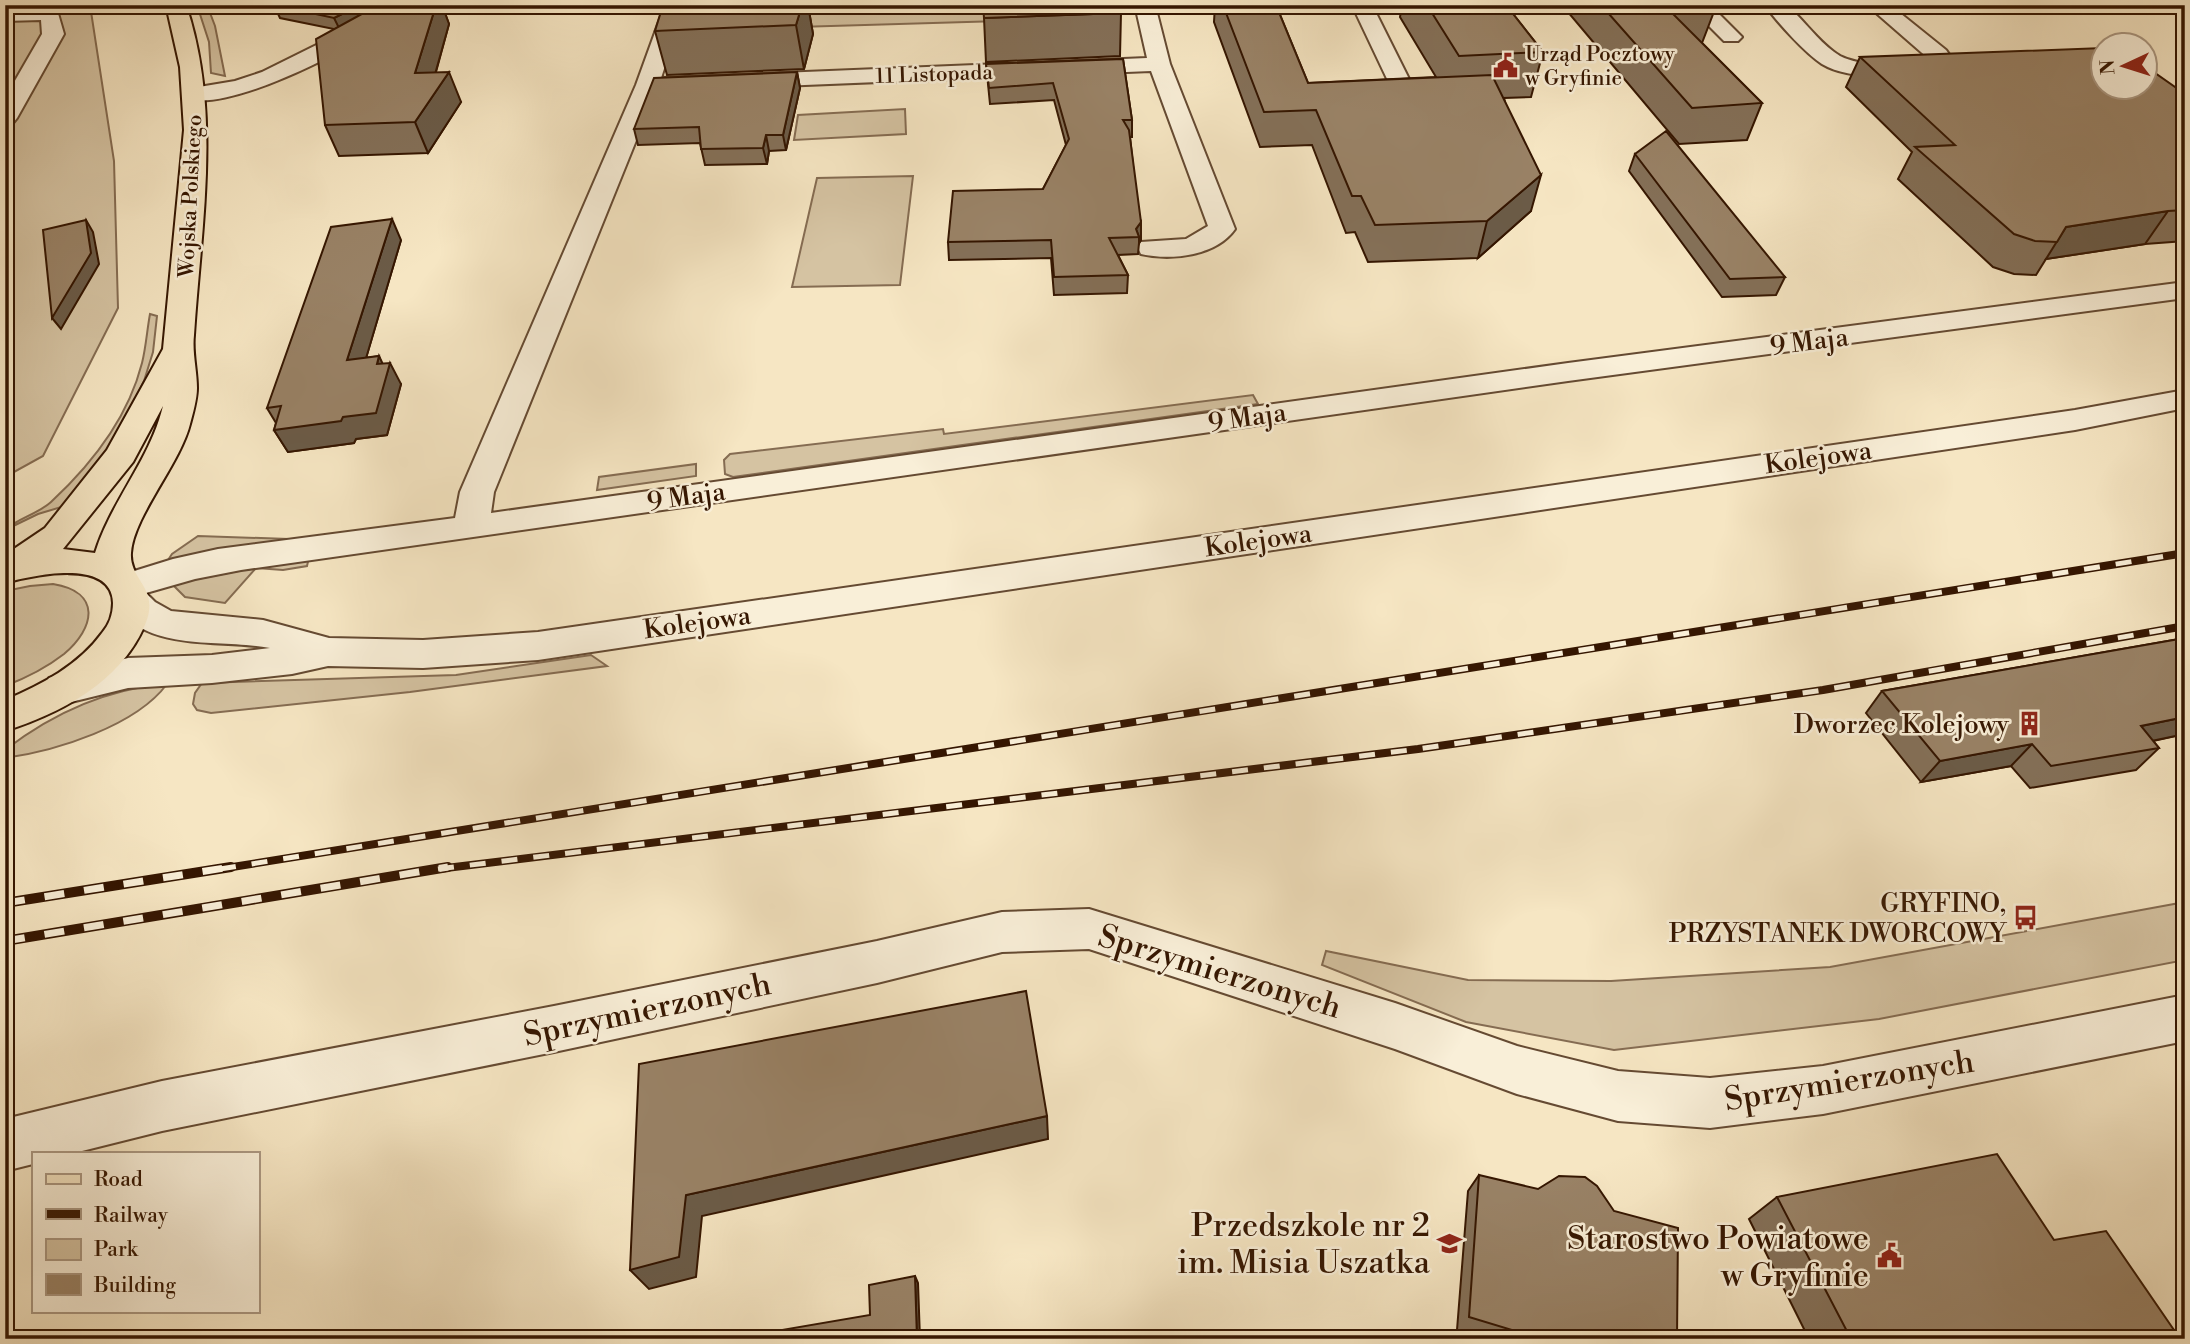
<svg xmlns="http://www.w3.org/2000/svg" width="2190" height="1344" font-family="'Libre Bodoni',serif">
<rect width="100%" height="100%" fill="#f6e6c3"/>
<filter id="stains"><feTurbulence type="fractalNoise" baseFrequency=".00286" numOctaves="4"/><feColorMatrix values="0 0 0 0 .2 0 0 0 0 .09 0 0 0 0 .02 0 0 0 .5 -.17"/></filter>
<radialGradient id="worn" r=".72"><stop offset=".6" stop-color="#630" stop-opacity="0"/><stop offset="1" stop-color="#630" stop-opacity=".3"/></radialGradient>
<!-- green -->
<path fill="#d5c3a2" stroke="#856c52" stroke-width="2" d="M5,5H90L114,161L118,308L43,456L5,477Z
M197,5H207L215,26L225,76L211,73L209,42Z
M766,5H1099L1100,18L797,27Z
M905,109L906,134L794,140L798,115Z
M913,176L900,285L792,287L817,178Z
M150,314L157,316L153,352L144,381L115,440L68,505L38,514L5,530C16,519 38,514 51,502C92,464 128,418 142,363C146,347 147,330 150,314Z
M1253,395L1258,404L733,477L725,474L724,460L730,454L943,429L944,434Z
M696,464V476L597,490L599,477Z
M198,536L289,539L168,560L172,554Z
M309,557L307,566L283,570L256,568L225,603L185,597L172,584Z
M53,584C102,592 95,628 64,654C46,668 26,678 5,686V591L30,586Z
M591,655L607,666L410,692L211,713L197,710L193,704L195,693L202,683L456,675Z
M167,684C136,726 56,751 5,758V750C53,713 106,689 167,684Z
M2185,902V960L1879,1019L1614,1050L1466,1022L1322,965L1326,951L1468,980L1611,981L1830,967Z"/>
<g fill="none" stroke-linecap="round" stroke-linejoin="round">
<defs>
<path id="minor" d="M397,5H423L420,9C370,35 241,112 187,99L184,94L187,89L235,81L262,72Z
M665,5H685L661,78L1147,58L1135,5H1155L1170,64L1235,229C1216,256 1171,261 1141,254L1138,248L1141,242L1186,239L1208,226L1151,71L656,91L494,492L491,513L1568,363L2185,282V298L1568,381L241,570L195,579L146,593L155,602L171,611L263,620L329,638L423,640L538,632L2075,410L2185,390V408L2075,430L538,660L423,668L328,666L292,674L212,683L128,688L63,704L49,700L44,689L49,678L128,658L212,655L270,648C218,638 144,654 114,601L117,596L110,586L115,577L173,559L218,549L455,518L460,492L636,85Z
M1352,5H1372L1411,83L1408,88H1392L1389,83Z
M1688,5H1710L1742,37L1738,41H1724Z
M1765,5H1850L1840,11L1795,13C1809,27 1823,46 1840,56C1865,69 1903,62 1929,59L1867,5H1890L1946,50L1955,63L1952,68C1918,76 1853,83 1822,64C1805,53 1777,22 1765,5Z
M50,8L57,10L64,34L17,118L13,123L5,125V98L42,34L41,20L5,21V9Z
M1089,909L1395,1003L1517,1046L1618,1071L1710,1078L1823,1066L2185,995V1041L1823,1114L1710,1128L1618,1121L1517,1094L1395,1049L1089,949L1002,952L877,983L554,1052L162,1131L74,1153H33V1164L5,1171V1119L162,1081L554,1006L877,941L1002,912Z"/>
<path id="major" d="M166,5H186C222,112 201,226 194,335C192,353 197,370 197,388C197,399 193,413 190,424C180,464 133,517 131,553C129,581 162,588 144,627C119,683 61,713 5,731V700C41,685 79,665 102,633C109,625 113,614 113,603C112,557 31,576 5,583V555L45,528L107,450L163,349L184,130L180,67ZM163,406C150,460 111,501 95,553L63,549L133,462Z"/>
</defs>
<!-- minor casing -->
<use href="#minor" stroke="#654a32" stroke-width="4"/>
<!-- major casing -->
<use href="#major" stroke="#351601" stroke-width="4"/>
<!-- minor -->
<use href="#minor" fill="#f9efd8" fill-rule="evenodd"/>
<!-- major -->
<use href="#major" fill="#f6e6c3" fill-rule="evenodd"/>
<defs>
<path id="rail-far1" d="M220,869L2185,553
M438,869L1418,749L1823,690L2185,626"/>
<path id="rail" d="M5,903L231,867
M5,941L448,867"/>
</defs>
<!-- rail-far1 casing -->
<use href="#rail-far1" stroke="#351601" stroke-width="8"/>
<!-- rail casing -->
<use href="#rail" stroke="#351601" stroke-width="10"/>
<!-- rail-far1 -->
<use href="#rail-far1" stroke="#f9efd8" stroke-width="5" stroke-dasharray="16" stroke-linecap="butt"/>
<!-- rail -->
<use href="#rail" stroke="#f9efd8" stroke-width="7" stroke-dasharray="20" stroke-linecap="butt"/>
</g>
<!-- wall -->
<path fill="#847058" stroke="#351601" stroke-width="2" d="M274,5H442L449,24L436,72L461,102L428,153L339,156L325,125L334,29L280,18Z
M808,5L813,34L804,69L667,75L655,31Z
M1215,5H1276L1308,83L1436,77L1400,17L1402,5H1506L1543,52L1531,97L1504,98L1531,211L1478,258L1368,262L1355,232L1346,233L1312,145L1260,147L1214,22Z
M1562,5H1713L1715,9L1702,43L1762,103L1747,140L1679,144Z
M1121,13L1120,56L986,62L984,18Z
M1860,57L2185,94V241L2145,244L2046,259L2036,275L2014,274L1993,267L1898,179L1912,152L1846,87Z
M1123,59L1132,120V137H1130L1141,240L1139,243L1138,254L1118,255L1128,275L1127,293L1054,295L1051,258L949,260L948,242L1043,189L1066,145L1054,100L990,104L986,64Z
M797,72L800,88L786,150L769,151L767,164L705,165L700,143L638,145L634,129Z
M1635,154L1785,277L1776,295L1722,297L1629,171Z
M401,240L366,358L379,356L382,364L401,384L387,435L356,439L354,443L288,452L274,430L276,423L267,408Z
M2185,638V734L2153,741L2159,748L2136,770L2030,788L2011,766L1921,782L1866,713L1882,691Z
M1479,1175L1677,1339H1487L1457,1330L1468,1191Z
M1777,1197L2054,1240L2174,1330L2149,1339H1809L1749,1219Z"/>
<!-- shaded-wall -->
<path fill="#6b5b47" stroke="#351601" stroke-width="2" d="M360,5H391L369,10L361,9L365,18L340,30L334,18Z
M436,5H442L449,24L427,103L415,73Z
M802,5H808L813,34L804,69L796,25Z
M449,72L461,102L428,153L415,122Z
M797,72L800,88L786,150L783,135Z
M766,135L769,151L767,164L763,148Z
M1541,175L1531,211L1478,258L1487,221Z
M2168,211L2145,244L2046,259L2066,227Z
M392,219L401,240L359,382L347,360Z
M86,220L93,232L99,264L61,329L52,318Z
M1141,222V240L1139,243V237L1136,229Z
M379,356L387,373L390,363L401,384L387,435L356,439L354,443L288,452L274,430L377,364Z
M2185,717V734L2118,748L2141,726Z
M2032,744L2011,766L1921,782L1940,761Z
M1047,1116L1048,1139L702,1216L696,1277L649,1289L630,1270L686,1195Z
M915,1276L918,1283L920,1339H917Z"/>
<!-- building -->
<path fill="#998266" stroke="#351601" stroke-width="2" d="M274,5H360L334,18Z
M368,5H436L415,73L449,72L415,122L325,125L316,39L369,10L361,9Z
M663,5H802L796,25L655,31Z
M983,5H1119L1121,13L984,18Z
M1223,5H1276L1308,83L1492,75L1541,175L1487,221L1375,225L1361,196H1352L1316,110L1264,112Z
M1427,5H1506L1543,52L1459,56Z
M1601,5H1713L1715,9L1669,10L1762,103L1692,108Z
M2103,48V88H2145V66L2185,94V210L2168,211L2066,227L2057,242L2035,241L2014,234L1915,147L1955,145L1860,57Z
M1123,59L1132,120H1123L1129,130L1141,222L1136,229L1139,237L1109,238L1128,275L1054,277L1051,240L948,242L953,191L1043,189L1069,139L1053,83L989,88L986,64Z
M797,72L783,135H766L763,148L701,149L699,127L634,129L654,78Z
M1666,131L1785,277L1730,279L1635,154Z
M392,219L347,360L379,356L377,364L390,363L376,413L343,417L341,421L274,430L281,406L267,408L331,227Z
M86,220L91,253L52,318L43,230Z
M2185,638V717L2141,726L2159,748L2051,766L2032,744L1940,761L1882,691Z
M1026,991L1047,1116L686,1195L679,1257L630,1270L639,1064Z
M1997,1154L2054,1240L2106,1231L2174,1330L2124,1339H1851L1777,1197Z
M1479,1175L1538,1189L1559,1176L1585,1177L1597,1186L1614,1211L1678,1228L1677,1339H1542L1469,1317Z
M915,1276L917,1339H770V1332L870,1315L869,1285Z"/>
<!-- icons -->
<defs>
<symbol id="civic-bare" viewBox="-9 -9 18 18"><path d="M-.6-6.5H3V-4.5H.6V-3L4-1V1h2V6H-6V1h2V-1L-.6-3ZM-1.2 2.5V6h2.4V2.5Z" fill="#8f2418" stroke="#f9efd8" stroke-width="2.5" paint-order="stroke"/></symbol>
<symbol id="building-bare" viewBox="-9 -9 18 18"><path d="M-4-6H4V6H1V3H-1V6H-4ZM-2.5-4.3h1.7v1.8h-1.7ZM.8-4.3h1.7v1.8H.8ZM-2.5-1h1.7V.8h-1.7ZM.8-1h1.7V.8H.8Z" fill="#8f2418" stroke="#f9efd8" stroke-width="2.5" paint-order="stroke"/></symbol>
<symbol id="bus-bare" viewBox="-9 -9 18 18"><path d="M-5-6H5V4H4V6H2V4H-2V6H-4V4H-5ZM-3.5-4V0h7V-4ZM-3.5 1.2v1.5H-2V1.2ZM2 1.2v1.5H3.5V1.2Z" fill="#8f2418" stroke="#f9efd8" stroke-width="2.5" paint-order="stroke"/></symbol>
<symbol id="school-bare" viewBox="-9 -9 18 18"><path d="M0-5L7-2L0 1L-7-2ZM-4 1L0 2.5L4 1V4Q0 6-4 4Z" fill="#8f2418" stroke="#f9efd8" stroke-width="2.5" paint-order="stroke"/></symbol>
</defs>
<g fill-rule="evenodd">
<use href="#civic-bare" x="1488" y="48" width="35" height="35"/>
<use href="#building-bare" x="2012" y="706" width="35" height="35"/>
<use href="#bus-bare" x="2008" y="900" width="35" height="35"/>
<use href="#school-bare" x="1432" y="1226" width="35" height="35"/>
<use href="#civic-bare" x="1872" y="1238" width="35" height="35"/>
</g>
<g text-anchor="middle" stroke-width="5" stroke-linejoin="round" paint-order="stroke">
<!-- far-poi labels -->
<g font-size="21" fill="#351601" stroke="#f9efd8" text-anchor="start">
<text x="1525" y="61">Urząd Pocztowy<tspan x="1525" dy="24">w Gryfinie</tspan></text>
</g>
<!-- far-street labels -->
<g font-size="21" fill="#351601" stroke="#f9efd8">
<text transform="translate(934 74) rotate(-2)" y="7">11 Listopada</text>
<text transform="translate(190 196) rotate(-87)" y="7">Wojska Polskiego</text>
</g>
<!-- street labels -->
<g font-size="26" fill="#351601" stroke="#f9efd8">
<text transform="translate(1809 341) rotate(-7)" y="9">9 Maja</text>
<text transform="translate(1247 417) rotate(-8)" y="9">9 Maja</text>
<text transform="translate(1818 457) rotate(-8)" y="9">Kolejowa</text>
<text transform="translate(686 496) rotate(-8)" y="9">9 Maja</text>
<text transform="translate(1258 540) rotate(-8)" y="9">Kolejowa</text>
<text transform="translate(697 622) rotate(-8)" y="9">Kolejowa</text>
</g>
<!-- poi labels -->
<g font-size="26" fill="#351601" stroke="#f9efd8" text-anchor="end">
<text x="2009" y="733">Dworzec Kolejowy</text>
<text x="2006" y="912">GRYFINO,<tspan x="2006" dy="30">PRZYSTANEK DWORCOWY</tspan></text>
</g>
<!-- near-street labels -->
<g font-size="32" fill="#351601" stroke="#f9efd8">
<text transform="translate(1220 971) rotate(17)" y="11">Sprzymierzonych</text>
<text transform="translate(647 1009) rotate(-12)" y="11">Sprzymierzonych</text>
<text transform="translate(1849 1080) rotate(-9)" y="11">Sprzymierzonych</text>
</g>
<!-- near-poi labels -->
<g font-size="32" fill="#351601" stroke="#f9efd8" text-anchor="end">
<text x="1430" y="1236">Przedszkole nr 2<tspan x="1430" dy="37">im. Misia Uszatka</tspan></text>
<text x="1869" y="1249">Starostwo Powiatowe<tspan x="1869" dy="37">w Gryfinie</tspan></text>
</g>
</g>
<!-- margin -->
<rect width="2190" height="1344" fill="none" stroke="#f6e6c3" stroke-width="28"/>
<rect x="7" y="7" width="2176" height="1330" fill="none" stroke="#351601" stroke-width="3.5"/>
<rect x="14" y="14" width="2162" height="1316" fill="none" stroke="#351601" stroke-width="2"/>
<!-- legend -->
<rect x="32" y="1152" width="228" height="161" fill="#f9efd8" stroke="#ab9882" stroke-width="2"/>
<rect x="46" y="1174" width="35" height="10" fill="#f6e6c3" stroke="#ab9882" stroke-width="2"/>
<text x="94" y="1186" font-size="21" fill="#351601">Road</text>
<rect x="46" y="1209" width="35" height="10" fill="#351601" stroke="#ab9882" stroke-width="2"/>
<text x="94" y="1222" font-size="21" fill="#351601">Railway</text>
<rect x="46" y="1239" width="35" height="21" fill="#d5c3a2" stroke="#ab9882" stroke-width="2"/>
<text x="94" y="1256" font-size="21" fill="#351601">Park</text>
<rect x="46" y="1274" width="35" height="21" fill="#998266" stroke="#ab9882" stroke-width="2"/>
<text x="94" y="1292" font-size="21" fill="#351601">Building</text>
<!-- north arrow -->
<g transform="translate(2124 66) rotate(266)"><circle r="33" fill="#f9efd8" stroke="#ab9882" stroke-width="2"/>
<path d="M0-5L12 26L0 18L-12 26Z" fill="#8f2418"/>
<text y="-10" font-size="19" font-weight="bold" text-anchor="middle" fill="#351601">N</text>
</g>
<rect width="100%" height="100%" filter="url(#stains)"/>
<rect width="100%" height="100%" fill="url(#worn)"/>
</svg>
